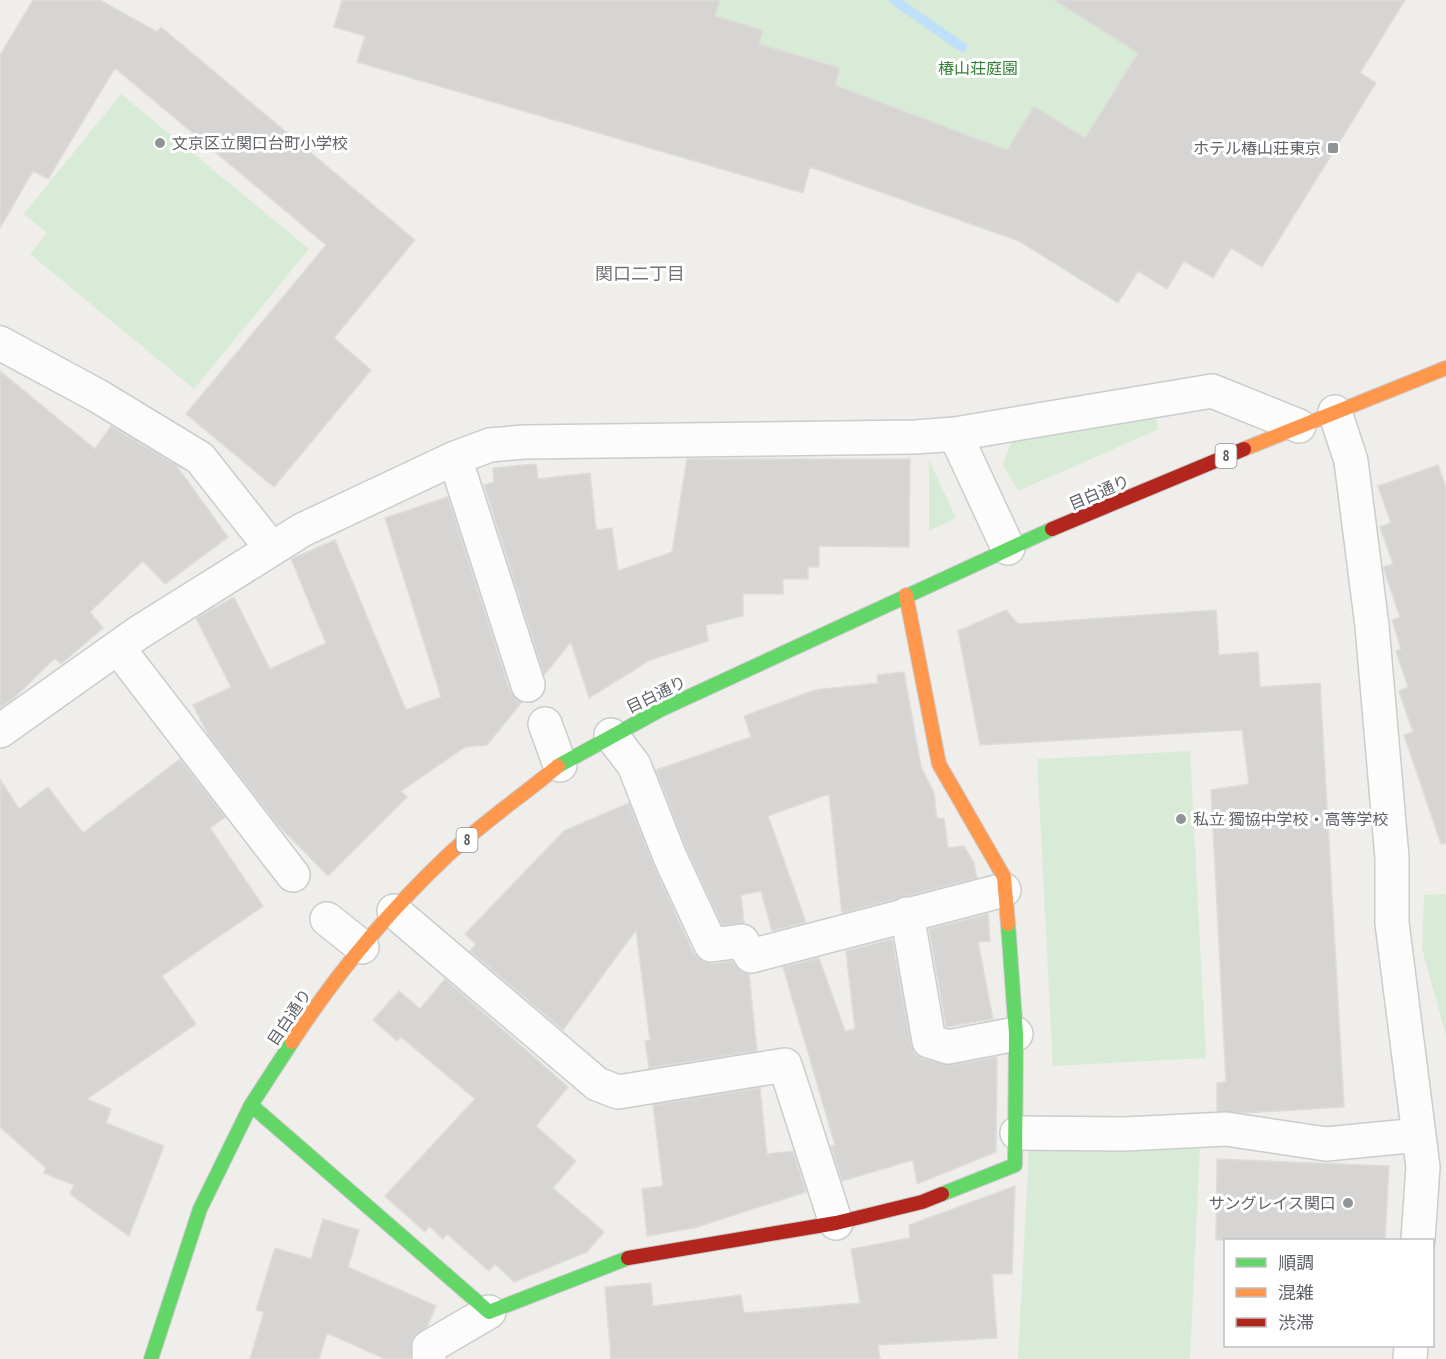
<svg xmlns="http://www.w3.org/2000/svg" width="1446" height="1359" font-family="'PT Sans Narrow','Noto Sans JP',sans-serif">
<rect width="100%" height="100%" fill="#efeeea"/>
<!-- green -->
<path fill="#d8ebd6" d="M716,0H1054L1138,52L1085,138L1035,106L1007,150L835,85L839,68L759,44L715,16Z
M121,94L309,249L194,389L30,254L47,233L24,214Z
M1154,412L1159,429L1018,491L1003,465L1013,437Z
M929,460L956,518L929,531Z
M1190,751L1206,1058L1053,1066L1037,759Z
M1446,894V1035L1422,949L1424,895Z
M1200,1148L1190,1359H1018L1029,1149Z"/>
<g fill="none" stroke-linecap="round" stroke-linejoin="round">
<!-- stream -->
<path stroke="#bfe0f9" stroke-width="10" d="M894,0L962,47"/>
</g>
<!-- building -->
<path fill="#d6d5d3" stroke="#deddd9" stroke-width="1.5" d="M33,0H100L157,32L161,27L415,240L334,338L371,370L274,487L186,414L326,245L115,68L48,179L33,171L0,228V55Z
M342,0H720L715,16L763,30L759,44L840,68L835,85L1007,150L1034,106L1085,138L1138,53L1054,0H1405L1360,73L1376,83L1262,267L1231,248L1213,278L1184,261L1167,289L1138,271L1118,303L1019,241L810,167L803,193L357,62L365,36L334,27Z
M0,371L95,449L111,426L176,465L228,537L165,584L143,561L90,612L103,628L61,664L55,658L15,697L0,708Z
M687,459H910L909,547L819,546V567H808V579H783V594H743V616L706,625L708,641L650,660L589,698L571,642L544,675L484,485L494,482L493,468L536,464L538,479L590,473L596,530L612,528L618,571L672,552Z
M1438,465L1446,488V843L1441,844L1404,735L1413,732L1399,691L1408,687L1396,651L1401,649L1392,620L1400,617L1383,567L1393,564L1380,527L1391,523L1378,486Z
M448,497L510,691L522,702L487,745L465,747L401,791L407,797L328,876L278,825L209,736L193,705L231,687L196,618L234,597L270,669L326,643L291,559L335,540L406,710L441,697L385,518Z
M1006,610L1018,624L1216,610L1219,655L1258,652L1260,687L1320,683L1344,1107L1244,1113L1217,1111V1083L1226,1082L1211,790L1249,784L1242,730L980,745L958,631Z
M904,672L921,767L934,793L937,819L944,818L948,848L964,846L974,863L977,878L842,913L829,794L768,816L806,922L772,931L761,891L741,895L744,923L722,925L687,850L656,770L751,737L744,716L815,690L878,683L877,675Z
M180,759L225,817L210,828L263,906L162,976L196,1024L87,1099L111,1109L106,1123L164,1146L129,1236L70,1194L74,1185L44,1173L46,1168L0,1127V779L19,809L48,787L83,833Z
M629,803L653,864L694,954L703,962L713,964L732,961L743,973L749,974L757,1051L649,1068L645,1041L650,1040L636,930L563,1030L470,951L476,944L465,934L564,831Z
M988,914L990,941L978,942L993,1019L946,1027L929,929Z
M892,939L911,1044L915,1054L923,1059L951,1065L997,1057L996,1152L917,1184L913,1160L842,1181L831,1146L835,1145L783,967L819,958L845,1031L855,1029L846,951Z
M445,979L568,1087L536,1126L576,1161L553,1188L604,1232L587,1252L514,1282L495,1264L489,1271L447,1234L443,1239L429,1226L425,1232L385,1196L475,1099L401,1037L397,1041L373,1020L399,991L420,1009Z
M760,1088L767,1154L793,1151L806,1192L694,1228L647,1236L642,1189L663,1186L653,1105Z
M1217,1159L1389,1166L1385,1240H1216Z
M1015,1186L1012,1274H992L997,1338L878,1345L880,1359H611L605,1287L651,1283L653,1306L741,1295L744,1313L860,1303L851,1249L910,1238L909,1225Z
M323,1219L359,1230L348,1267L436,1306L427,1327L413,1338L410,1359H385L327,1333L319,1359H250L264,1312L256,1310L275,1248L311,1259Z"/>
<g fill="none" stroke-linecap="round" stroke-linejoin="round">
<defs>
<path id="street" d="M0,343L98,396L200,458L272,549
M1335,412L1351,461L1372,626L1392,858V923L1423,1167L1418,1240
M955,434L1212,391L1299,426
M455,458L528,685
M118,648L293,875
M545,724L560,765
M0,731L138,633L302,530L455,458L490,445L524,442L915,437L955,434L1008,548
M611,735L634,765L670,857L711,945L742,941L751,956L1004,890
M394,911L597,1084L618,1092L785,1065L836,1223
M907,914L929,1041L948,1047L1016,1034
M327,919L362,947
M1017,1133L1125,1134L1226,1129L1326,1144L1419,1135
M429,1359V1347L489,1312
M1410,1359L1411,1346"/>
<path id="fast" d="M558,766L660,710L1052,529
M251,1105L489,1312L628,1258
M942,1194L1015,1165L1016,1034L1008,924
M151,1359L200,1209L251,1105L292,1042"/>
<path id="slow" d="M1244,449L1446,368
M906,595L939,764L1004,877L1008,924
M292,1042C336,974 389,911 448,855C482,823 522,796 558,766"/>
<path id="jam" d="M1052,529L1244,449
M628,1258L836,1223L922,1202L942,1194"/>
</defs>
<!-- street casing -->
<use href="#street" stroke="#cbcccc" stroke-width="36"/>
<!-- fast casing -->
<use href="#fast" stroke="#cacacb" stroke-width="16"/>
<!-- slow casing -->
<use href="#slow" stroke="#cacacb" stroke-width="16"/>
<!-- jam casing -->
<use href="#jam" stroke="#cacacb" stroke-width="16"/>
<!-- street -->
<use href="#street" stroke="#fdfcfc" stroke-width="33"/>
<!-- fast -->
<use href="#fast" stroke="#63d668" stroke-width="14"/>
<!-- slow -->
<use href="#slow" stroke="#ff974d" stroke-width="14"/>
<!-- jam -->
<use href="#jam" stroke="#b3261e" stroke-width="14"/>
</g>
<!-- markers -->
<g fill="#919496" stroke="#fff" stroke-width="2">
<circle cx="160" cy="143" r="6"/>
<rect x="1327" y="142" width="12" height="12" rx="3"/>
<circle cx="1181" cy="819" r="6"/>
<circle cx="1348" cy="1203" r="6"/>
</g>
<g text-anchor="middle" stroke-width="6" stroke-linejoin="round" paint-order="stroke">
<!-- shield labels -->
<g fill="#fff" stroke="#8f9295" stroke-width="1.5">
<rect x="1215.5" y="444" width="21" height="24" rx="4.5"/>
<rect x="456.5" y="828" width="21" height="24" rx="4.5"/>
</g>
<g font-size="15" font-weight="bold" fill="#5f6368">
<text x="1226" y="461">8</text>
<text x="467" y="845">8</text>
</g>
<!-- park labels -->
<g font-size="16" fill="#348238" stroke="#fff">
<text x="978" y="74">椿山荘庭園</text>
</g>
<!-- poi labels -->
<g font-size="16" fill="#5f6368" stroke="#fff" text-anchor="start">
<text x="172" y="149">文京区立関口台町小学校</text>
<text x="1321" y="154" text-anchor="end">ホテル椿山荘東京</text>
<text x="1193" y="825">私立 獨協中学校・高等学校</text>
<text x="1336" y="1209" text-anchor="end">サングレイス関口</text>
</g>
<!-- street labels -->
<g font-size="16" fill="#5f6368" stroke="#fff">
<text transform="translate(1099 492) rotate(-23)" y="6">目白通り</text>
<text transform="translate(656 694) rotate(-26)" y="6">目白通り</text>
<text transform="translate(289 1017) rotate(-56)" y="6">目白通り</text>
</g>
<!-- neighbourhood labels -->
<g font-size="18" fill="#70757a" stroke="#fff">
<text x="640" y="280">関口二丁目</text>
</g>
</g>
<!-- legend -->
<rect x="1224" y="1239" width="210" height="108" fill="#ffffff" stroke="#bfc1c3" stroke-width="1.5"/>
<rect x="1236" y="1258" width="30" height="9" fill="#63d668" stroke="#bfc1c3" stroke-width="1.5"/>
<text x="1278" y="1269" font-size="18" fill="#5f6368">順調</text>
<rect x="1236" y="1288" width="30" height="9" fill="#ff974d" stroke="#bfc1c3" stroke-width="1.5"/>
<text x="1278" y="1299" font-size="18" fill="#5f6368">混雑</text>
<rect x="1236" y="1318" width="30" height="9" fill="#b3261e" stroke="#bfc1c3" stroke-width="1.5"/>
<text x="1278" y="1329" font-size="18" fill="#5f6368">渋滞</text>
</svg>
